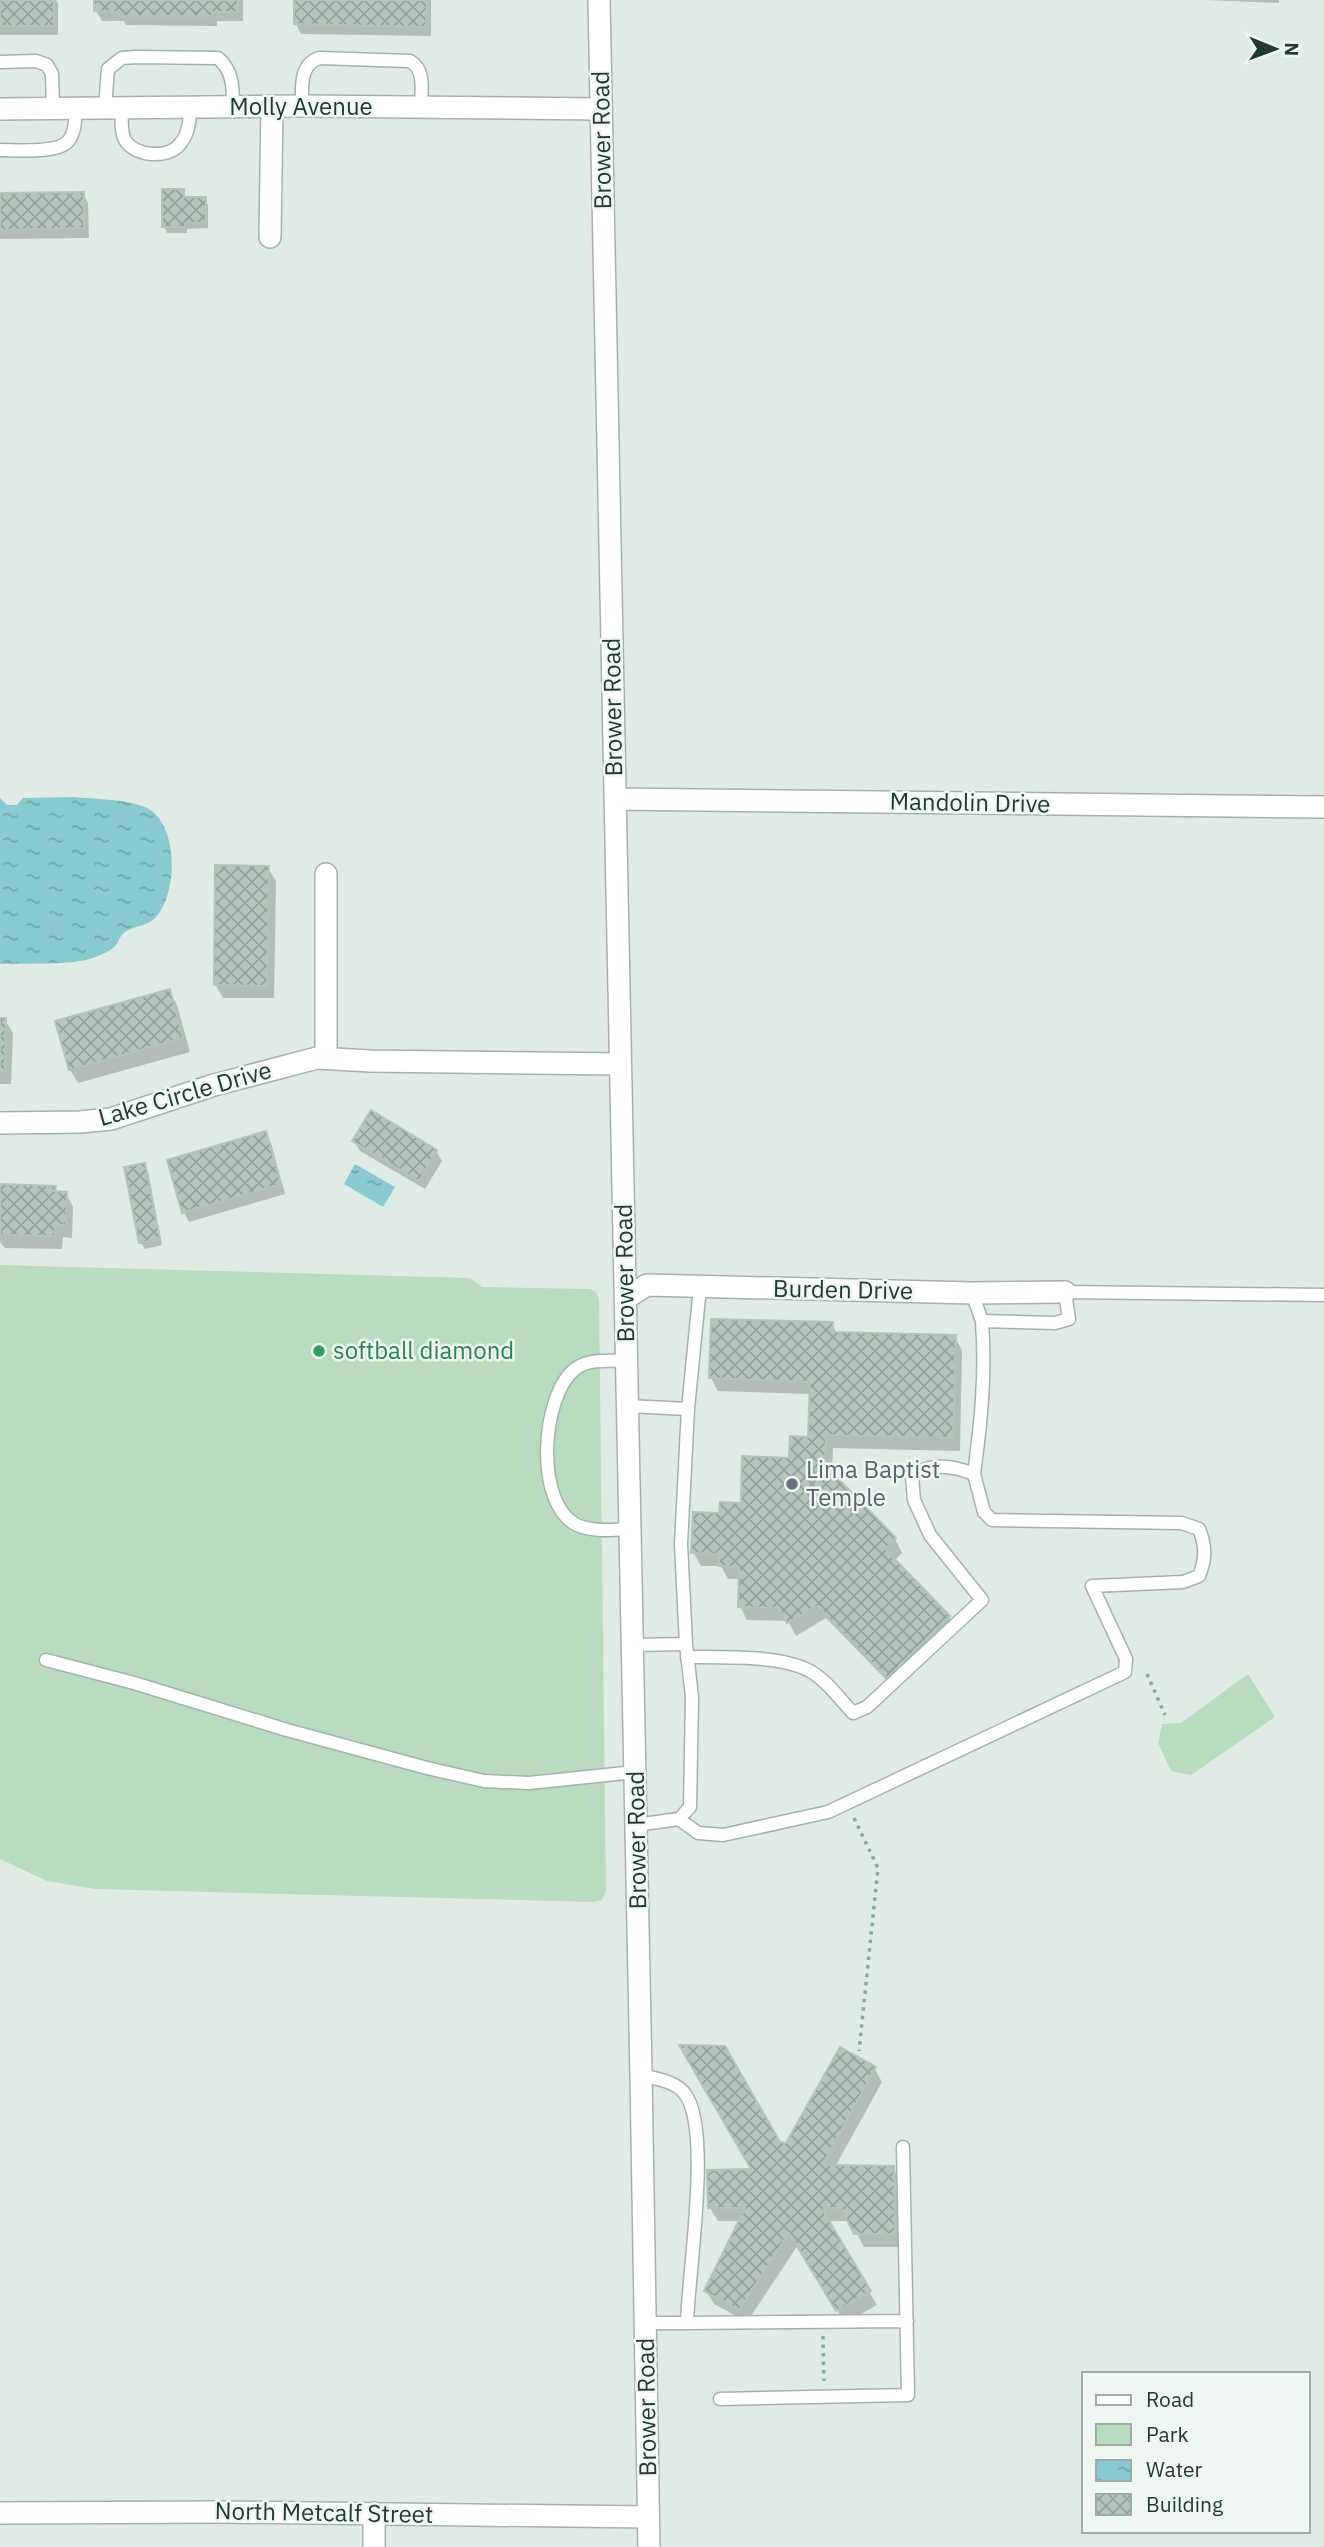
<svg xmlns="http://www.w3.org/2000/svg" width="1324" height="2547" font-family="'IBM Plex Sans',sans-serif">
<defs>
<pattern id="water-ripples" width="26" height="14" patternUnits="userSpaceOnUse" patternTransform="scale(1.75)"><rect width="26" height="14" fill="#88cacf"/><path d="M2 4q2-2 4 0t4 0M15 11q2-2 4 0t4 0" fill="none" stroke="#6fa5a9"/></pattern>
<pattern id="building-cross-hatch" width="8" height="8" patternUnits="userSpaceOnUse" patternTransform="scale(1.75)"><rect width="8" height="8" fill="#b5c5be"/><path d="M0 0l8 8M0 8l8-8" fill="none" stroke="#93a19b"/></pattern>
</defs>
<rect width="100%" height="100%" fill="#e0ebe5"/>
<!-- park -->
<path fill="#b9dcbf" d="M0,1265L470,1278L482,1287L590,1289L596,1292L599,1299L606,1892L602,1900L594,1902L95,1889L47,1881L0,1859Z
M1248,1674L1275,1717L1191,1775L1171,1771L1158,1743L1162,1724L1181,1723Z"/>
<!-- water -->
<path fill="url(#water-ripples)" d="M73,797C93,799 137,799 152,811C178,832 177,891 157,916C148,927 134,925 124,933C119,937 119,942 115,946C110,952 94,958 86,960C63,965 25,963 0,964V798L7,805H17L23,798Z
M355,1164L395,1187L383,1207L344,1184Z"/>
<!-- shadow -->
<path fill="#0003" d="M0,0H56L58,4V35H0Z
M96,0H243V21H217V26L126,25L124,21H102L96,11Z
M296,0H431V36L301,34L296,24Z
M1207,0H1279V3Z
M183,191L186,197L205,199L208,205V228L187,229V233H167L164,226Z
M83,193L88,203L89,238L0,239V195Z
M268,868L276,881L274,998H223L215,984Z
M169,992L177,1005L190,1052L78,1083L70,1070Z
M0,1020H5L13,1033L11,1084H0Z
M265,1133L271,1143L285,1194L189,1222L184,1212Z
M354,1141L436,1151L442,1161L425,1189L360,1151Z
M144,1165L148,1171L162,1245L145,1249L141,1243Z
M0,1186L55,1188L58,1193L66,1194L73,1207L72,1238L63,1237L62,1249L5,1248L0,1242Z
M832,1324L837,1334L955,1337L962,1350L960,1451L833,1448L832,1475L895,1539L902,1553L894,1561L949,1617L957,1630L896,1690L826,1618L796,1636L788,1621L747,1620L740,1606V1579H728L721,1566H701L693,1552L721,1515L742,1504L810,1439L811,1394L718,1391L711,1378Z
M874,2068L882,2082L835,2167H893L900,2181L902,2247H864L850,2221H831V2229L877,2305L845,2323L798,2245L747,2322L714,2304L706,2291L740,2221H718L710,2208L779,2144L787,2145Z"/>
<!-- building -->
<path fill="url(#building-cross-hatch)" stroke="#b3c4bb" stroke-width="2" d="M0,0H54V26H0Z
M94,0H238V12H212V16H119V12L94,11Z
M294,0H427L426,27L294,24Z
M162,189H184V197H206V223H185V227H162Z
M84,192V228L0,230V193Z
M215,865L269,866L267,986L214,985Z
M170,989L183,1038L69,1070L55,1021Z
M0,1018H6L5,1071H0Z
M371,1110L437,1150L419,1181L352,1141Z
M266,1131L281,1184L182,1213L167,1160Z
M145,1163L160,1239L139,1243L124,1167Z
M0,1184L56,1186L55,1191L67,1192L66,1225H56L55,1236L0,1235Z
M711,1319L833,1322L832,1332L956,1335L953,1438L826,1435L825,1465L896,1538L885,1549L950,1616L887,1678L817,1606L787,1623L778,1608L738,1607L739,1567L719,1566V1554L691,1553L693,1512L719,1513L720,1502L741,1503L742,1456L789,1458L790,1436L808,1437L810,1382L709,1378Z
M679,2045L725,2046L780,2142L786,2143L840,2047L876,2067L825,2160V2165L894,2166L895,2234H854L841,2208H824L825,2214L871,2291L836,2311L789,2233L739,2310L704,2291L745,2208H708L707,2170L751,2169Z"/>
<g fill="none" stroke-linecap="round" stroke-linejoin="round">
<defs>
<path id="lane" d="M0,62L36,61L47,65L52,74L53,108
M302,106C302,88 299,65 319,58L410,61C426,70 421,91 421,107
M105,107L108,69L122,58L135,57L218,58C233,71 233,87 233,106
M122,107C122,117 120,131 125,140C135,157 169,159 180,144C189,133 190,120 190,107
M0,150C16,150 60,154 69,140C76,131 75,118 75,108
M972,1293L982,1321L1055,1323L1069,1319L1065,1292L1324,1295
M627,1361C610,1361 589,1358 575,1369C541,1396 534,1504 577,1525C593,1532 613,1530 631,1529
M628,1406L688,1409L681,1544L686,1644L692,1697L690,1807L679,1819L636,1825
M688,1409L700,1287
M974,1474C981,1421 986,1374 982,1321
M633,1645L686,1644
M46,1660L134,1683L287,1730L427,1768L484,1781L529,1783L635,1772
M679,1819L698,1833L723,1835L828,1812L1125,1672L1126,1659L1092,1586L1183,1582L1199,1576C1206,1559 1206,1546 1199,1529L1182,1523L992,1520L984,1512L974,1474C953,1466 931,1462 912,1476L914,1500L930,1535L982,1600L867,1707L853,1713C840,1699 826,1680 810,1671C781,1655 721,1657 687,1657
M641,2075C656,2079 676,2081 685,2094C712,2129 688,2275 687,2323H646
M687,2323L907,2321
M720,2399L908,2395L903,2147"/>
<path id="street" d="M599,0L641,2075L649,2547
M0,109L302,106L601,109
M270,237L272,106
M615,799L1324,807
M326,874V1057
M0,1123L80,1122L111,1119L214,1085L317,1058L370,1061L620,1064
M626,1298L647,1285L972,1293L1065,1292
M0,2513L223,2512L648,2517
M374,2513V2547"/>
</defs>
<!-- lane casing -->
<use href="#lane" stroke="#a3b3ac" stroke-width="15"/>
<!-- street casing -->
<use href="#street" stroke="#a3b3ac" stroke-width="24"/>
<!-- path -->
<path stroke="#81ae9c" stroke-width="3.5" stroke-dasharray="3.5 5" stroke-linecap="butt" d="M1147,1674L1165,1715
M854,1818L878,1868L859,2051
M823,2336L824,2381"/>
<!-- lane -->
<use href="#lane" stroke="#fff" stroke-width="12"/>
<!-- street -->
<use href="#street" stroke="#fff" stroke-width="21"/>
</g>
<!-- markers -->
<circle fill="#2e9e5b" stroke="#f0f7f3" stroke-width="2.5" cx="319" cy="1351" r="7"/>
<circle fill="#6b7280" stroke="#f0f7f3" stroke-width="2.5" cx="792" cy="1484" r="7"/>
<g text-anchor="middle" stroke-width="5" stroke-linejoin="round" paint-order="stroke">
<!-- street labels -->
<g font-size="24" fill="#213b32" stroke="#f0f7f3">
<text x="301" y="115">Molly Avenue</text>
<text transform="translate(602 140) rotate(-91)" y="8">Brower Road</text>
<text transform="translate(613 707) rotate(-91)" y="8">Brower Road</text>
<text transform="translate(970 803) rotate(1)" y="8">Mandolin Drive</text>
<text transform="translate(185 1094) rotate(-16)" y="8">Lake Circle Drive</text>
<text transform="translate(625 1273) rotate(-91)" y="8">Brower Road</text>
<text transform="translate(843 1290) rotate(1)" y="8">Burden Drive</text>
<text transform="translate(637 1840) rotate(-91)" y="8">Brower Road</text>
<text transform="translate(647 2407) rotate(-91)" y="8">Brower Road</text>
<text transform="translate(324 2513) rotate(1)" y="8">North Metcalf Street</text>
</g>
<!-- leisure labels -->
<g font-size="24" fill="#27864d" stroke="#f0f7f3" text-anchor="start">
<text x="333" y="1359">softball diamond</text>
</g>
<!-- worship labels -->
<g font-size="24" fill="#5b616d" stroke="#f0f7f3" text-anchor="start">
<text x="806" y="1478">Lima Baptist<tspan x="806" dy="28">Temple</tspan></text>
</g>
</g>
<!-- legend -->
<rect x="1082" y="2372" width="228" height="161" fill="#f0f7f3" stroke="#9daca6" stroke-width="2"/>
<rect x="1096" y="2395" width="35" height="10" fill="#ffffff" stroke="#9daca6" stroke-width="2"/>
<text x="1146" y="2407" font-size="21" fill="#213b32">Road</text>
<rect x="1096" y="2424" width="35" height="21" fill="#b9dcbf" stroke="#9daca6" stroke-width="2"/>
<text x="1146" y="2442" font-size="21" fill="#213b32">Park</text>
<rect x="1096" y="2460" width="35" height="21" fill="url(#water-ripples)" stroke="#9daca6" stroke-width="2"/>
<text x="1146" y="2477" font-size="21" fill="#213b32">Water</text>
<rect x="1096" y="2494" width="35" height="21" fill="url(#building-cross-hatch)" stroke="#9daca6" stroke-width="2"/>
<text x="1146" y="2512" font-size="21" fill="#213b32">Building</text>
<!-- north arrow -->
<g transform="translate(1275 49) rotate(91)" stroke="#f0f7f3" stroke-width="5" paint-order="stroke">
<path d="M0-5L12 26L0 18L-12 26Z" fill="#213b32"/>
<text y="-10" font-size="19" font-weight="bold" text-anchor="middle" fill="#213b32">N</text>
</g>
</svg>
